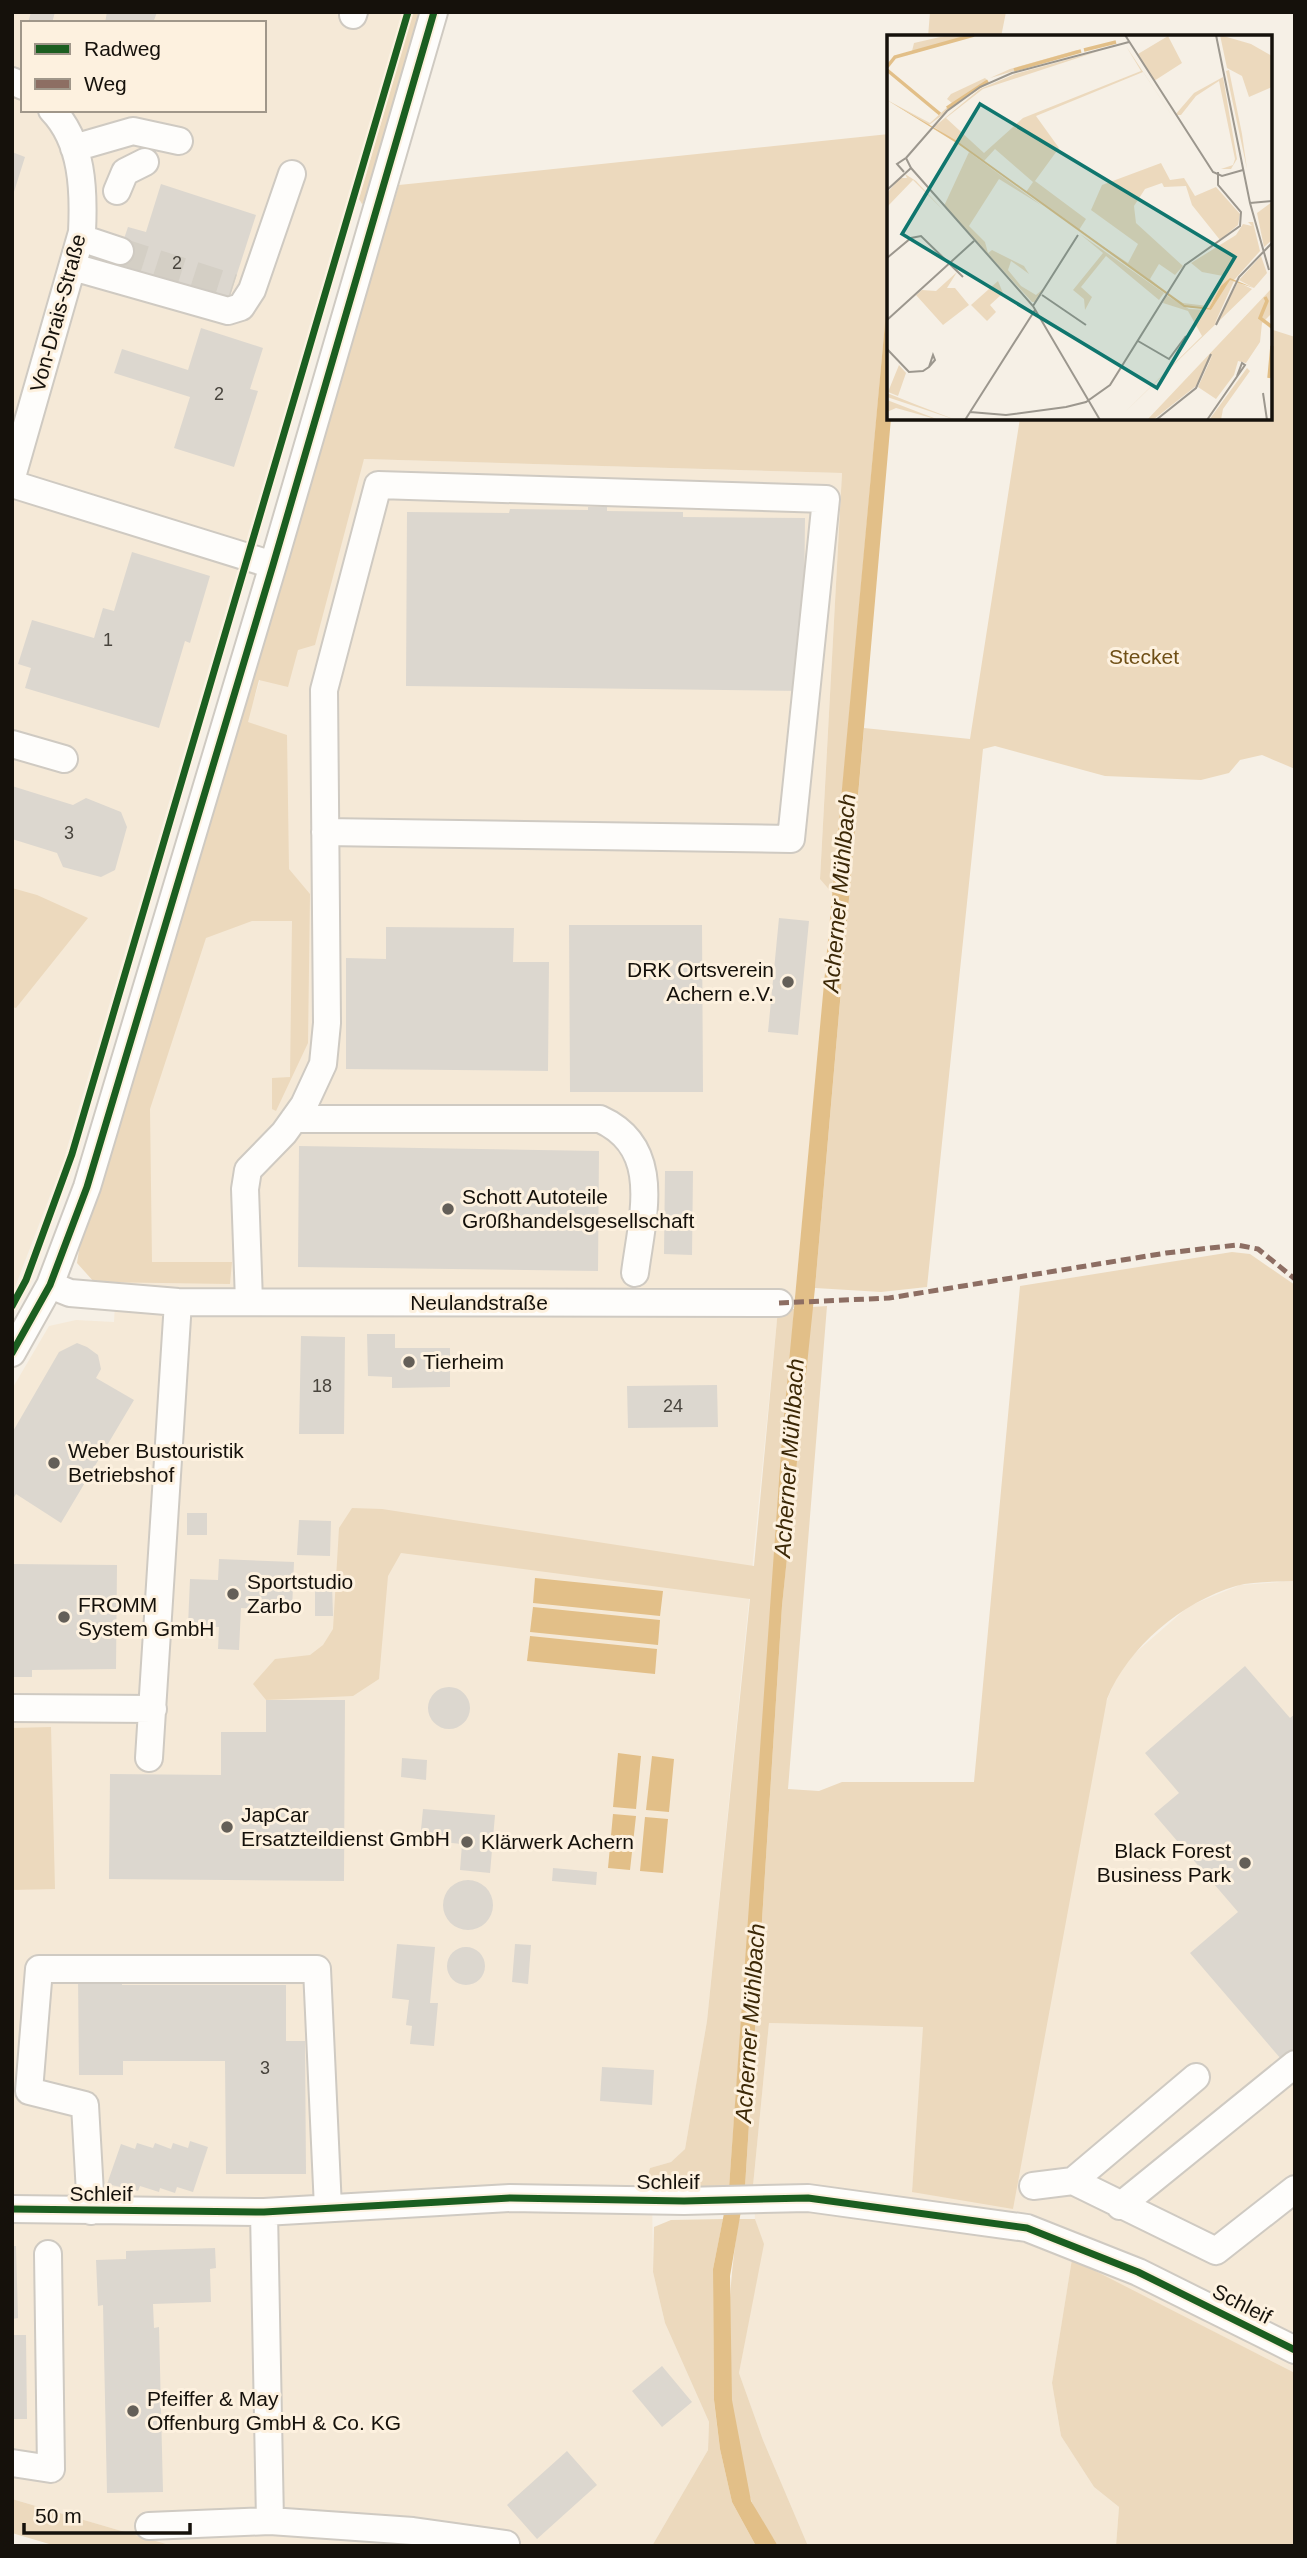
<svg xmlns="http://www.w3.org/2000/svg" width="1307" height="2558" font-family="Arial,sans-serif">
<rect width="100%" height="100%" fill="#f6f0e6"/>
<!-- built -->
<path fill="#f5e9d7" fill-rule="evenodd" d="M12,12H402L63,1162L12,1295ZM23,23H264V110H23Z
M364,459L842,473L820,878L833,894L794,1308L778,1310L707,2021L685,2149L671,2162L650,2168L646,2179L652,2186L653,2272L665,2323L709,2422L708,2450L652,2546H173L12,2499V1389L49,1326L76,1320L114,1322L126,1098L262,674Z
M1295,1581V2373L1072,2260L1052,2383L1061,2436L1094,2487L1119,2507L1116,2546H808L763,2440L739,2373L763,2244L755,2219L753,2186L769,2023L924,2027L912,2191L1117,1675L1134,1654L1189,1606L1240,1585Z"/>
<!-- green -->
<path fill="#ecd9bd" d="M413,12H420L368,201L362,204L359,199Z
M930,12H1006L1001,37H928Z
M889,134V280L833,894L820,879L842,473L364,459L315,645L298,650L288,687L259,680L248,722L287,735L289,869L310,894L308,1043L276,1111L272,1109V1078L290,1077L292,921H252L206,938L150,1109L152,1262H232L230,1284L94,1282L77,1263L79,1250L399,185Z
M1270,329L1295,337V769L1262,755L1240,760L1229,773L1201,780L1105,776L995,746L983,749L927,1287L881,1292L815,1288L864,728L970,739L1020,418H1270Z
M12,888L37,895L88,918L16,1008L12,1007Z
M1232,1252L1250,1254L1295,1285V1581C1276,1582 1254,1581 1236,1586C1182,1602 1128,1647 1107,1699L1013,2209L912,2192L923,2027L769,2023L753,2186L745,2187L782,1606L812,1307L827,1306L788,1789L819,1791L842,1782H974L1020,1286Z
M778,1309H794L729,2188L652,2186L646,2180L650,2168L671,2162L685,2149L707,2021L750,1599L401,1553L388,1576L379,1679L353,1696L266,1700L253,1684L275,1659L310,1655L323,1645L333,1629L339,1528L352,1508L382,1509L754,1566Z
M51,1727L55,1889L12,1890V1728Z
M723,2219L713,2269L714,2401L720,2449L732,2502L756,2546H652L708,2450L709,2422L665,2323L653,2272L654,2227L671,2220Z
M739,2219H755L764,2244L739,2373L763,2440L808,2546H778C769,2531 757,2516 751,2500C721,2417 725,2304 739,2219Z
M1072,2259L1295,2373V2546H1116L1119,2507L1094,2487L1061,2436L1052,2383Z
M12,2499L173,2546H56L12,2533Z"/>
<!-- water -->
<path fill="#e2bf88" d="M889,280V418H891L815,1288L782,1606L745,2187L730,2276L732,2400L751,2501L778,2546H756L732,2502L720,2449L714,2400L713,2269L729,2188L782,1438Z
M535,1578L663,1591L660,1616L533,1603Z
M533,1607L660,1620L658,1645L530,1632Z
M530,1636L657,1649L655,1674L527,1661Z
M618,1753L641,1756L636,1809L613,1807Z
M652,1756L674,1759L669,1812L646,1810Z
M613,1814L636,1816L630,1870L608,1868Z
M645,1817L668,1819L663,1873L640,1871Z"/>
<!-- building -->
<path fill="#dcd7cf" d="M31,12H55L52,23H28Z
M107,12H157L153,23H105Z
M12,152L25,157L13,195H12Z
M161,184L256,215L228,302L115,265L128,227L146,232Z
M201,328L263,348L250,389L258,391L234,467L174,448L190,397L114,373L122,349L188,370Z
M588,507H607V511L683,512V517L805,518L803,691L406,686L407,512L509,513L510,509L588,510Z
M132,552L210,576L190,643L185,641L159,728L25,688L31,668L18,664L32,620L94,638L103,608L114,611Z
M12,786L73,805L86,798L121,812L127,827L115,870L101,877L63,867L57,853L12,839Z
M779,918L809,921L798,1035L768,1032Z
M569,925H702L703,1092H570Z
M386,927L514,928L513,962H549L548,1071L346,1069V958L386,959Z
M299,1146L599,1151L598,1271L298,1267Z
M665,1171H693L692,1255L664,1254Z
M367,1334H395V1348H450V1387L392,1388V1377L368,1376Z
M301,1336L345,1337L344,1434H299Z
M77,1343L87,1347L98,1355L101,1369L96,1378L134,1400L61,1523L16,1494L12,1501V1433L59,1352Z
M717,1385L718,1427L628,1428L627,1386Z
M187,1513H207V1535H187Z
M299,1520L331,1521L330,1556L297,1555Z
M219,1559L294,1562L292,1610L241,1608L239,1650L218,1649L219,1627L188,1626L190,1579L218,1580Z
M12,1564L117,1565L116,1669L32,1670V1677H12Z
M315,1584H332L333,1616H315Z
M1245,1666L1290,1718L1295,1714V2047L1281,2059L1190,1953L1238,1912L1154,1814L1179,1793L1145,1753Z
M428 1708a21 21 0 1 1 42 0a21 21 0 1 1-42 0Z
M266,1700H345L344,1881L109,1879L110,1774L221,1775V1732H266Z
M402,1758L427,1760L426,1780L401,1777Z
M423,1809L495,1815L490,1873L460,1870L462,1844L420,1840Z
M553,1868L597,1872L596,1885L552,1881Z
M443 1905a25 25 0 1 1 50 0a25 25 0 1 1-50 0Z
M397,1944L435,1947L430,2003H438L434,2046L410,2044L412,2026L406,2025L409,2000L392,1998Z
M515,1944L531,1945L528,1984L512,1982Z
M447 1966a19 19 0 1 1 38 0a19 19 0 1 1-38 0Z
M78,1975H122V1985H286V2041H305L306,2174H226L225,2061H123V2075H79Z
M602,2067L654,2070L652,2105L600,2101Z
M190,2141L208,2147L193,2192L177,2187L175,2193L160,2188L159,2192L140,2186L138,2191L107,2184L121,2144L135,2149L137,2143L153,2148L155,2143L171,2149L173,2143L188,2148Z
M12,2246H16L18,2318L12,2319Z
M215,2248L216,2268L210,2269L211,2302L153,2304L154,2328L159,2327L163,2492L107,2493L103,2305L98,2306L96,2260L126,2259V2251Z
M12,2335H26L27,2419H12Z
M662,2366L692,2402L662,2427L632,2391Z
M567,2451L597,2485L537,2539L507,2505Z"/>
<g fill="none" stroke-linecap="round" stroke-linejoin="round">
<!-- minor-tunnel -->
<path stroke="#d4cfc5" stroke-width="26" stroke-dasharray="26 13" stroke-linecap="butt" d="M120,251L233,287"/>
<defs>
<path id="minor" d="M353,15L354,12
M12,81L23,86
M74,148L133,131L179,141
M117,191L125,172L145,162
M81,238L120,251
M73,267L228,311L241,307L252,290L292,174
M12,477L82,232C84,191 83,142 52,110
M12,484L273,565
M12,744L64,759
M294,1119H600C664,1148 642,1217 635,1273
M50,1285L70,1293L178,1302L779,1303
M249,1301L245,1189L248,1170L284,1133L304,1105L323,1064L327,1023L324,690L378,485L826,499L791,839L325,832
M12,1353L50,1285L87,1187L273,565L434,12
M12,1708L153,1709
M149,1758L178,1302
M1196,2077L1073,2181L1216,2251L1295,2189
M1033,2186L1073,2181
M1120,2206L1295,2064
M12,2209L264,2212L510,2198L684,2201L808,2198L1027,2228L1138,2272L1295,2350
M91,2211L85,2105L29,2091L39,1969H317L328,2208
M264,2212L270,2521L413,2531L506,2544
M12,2463L51,2469L48,2254
M149,2526L270,2521"/>
</defs>
<!-- minor casing -->
<use href="#minor" stroke="#cfcac2" stroke-width="30"/>
<!-- minor -->
<use href="#minor" stroke="#fefdfb" stroke-width="26"/>
<!-- quiet -->
<path stroke="#8d6e63" stroke-width="5" stroke-dasharray="10 5" stroke-linecap="butt" d="M779,1303L889,1298L1166,1253L1237,1245L1258,1249L1295,1279"/>
<defs>
<path id="cycleway" d="M12,1306L26,1280L72,1154L408,12
M12,1353L50,1285L87,1187L273,565L434,12
M12,2209L264,2212L510,2198L684,2201L808,2198L1027,2228L1138,2272L1295,2350"/>
</defs>
<!-- cycleway casing -->
<use href="#cycleway" stroke="#fdf1df" stroke-width="11"/>
<!-- cycleway -->
<use href="#cycleway" stroke="#1b5e20" stroke-width="7"/>
</g>
<!-- markers -->
<g fill="#645f58" stroke="#fdf1df" stroke-width="2.5">
<circle cx="788" cy="982" r="7"/>
<circle cx="448" cy="1209" r="7"/>
<circle cx="409" cy="1362" r="7"/>
<circle cx="54" cy="1463" r="7"/>
<circle cx="233" cy="1594" r="7"/>
<circle cx="64" cy="1617" r="7"/>
<circle cx="227" cy="1827" r="7"/>
<circle cx="467" cy="1842" r="7"/>
<circle cx="1245" cy="1863" r="7"/>
<circle cx="133" cy="2411" r="7"/>
</g>
<g text-anchor="middle" stroke-width="6" stroke-linejoin="round" paint-order="stroke">
<!-- number labels -->
<g font-size="18" fill="#48443d">
<text x="177" y="269">2</text>
<text x="219" y="400">2</text>
<text x="108" y="646">1</text>
<text x="69" y="839">3</text>
<text x="322" y="1392">18</text>
<text x="673" y="1412">24</text>
<text x="265" y="2074">3</text>
</g>
<!-- street labels -->
<g font-size="21" fill="#15110b" stroke="#fdf1df">
<text transform="translate(58 313) rotate(-75)" y="7">Von-Drais-Straße</text>
<text x="479" y="1310">Neulandstraße</text>
<text x="668" y="2189">Schleif</text>
<text x="101" y="2201">Schleif</text>
<text transform="translate(1242 2304) rotate(27)" y="7">Schleif</text>
</g>
<!-- park labels -->
<g font-size="21" fill="#6f4f16" stroke="#fdf1df">
<text x="1144" y="664">Stecket</text>
</g>
<!-- poi labels -->
<g font-size="21" fill="#15110b" stroke="#fdf1df" text-anchor="start">
<text x="774" y="977" text-anchor="end">DRK Ortsverein<tspan x="774" dy="24">Achern e.V.</tspan></text>
<text x="462" y="1204">Schott Autoteile<tspan x="462" dy="24">Gr0ßhandelsgesellschaft</tspan></text>
<text x="423" y="1369">Tierheim</text>
<text x="68" y="1458">Weber Bustouristik<tspan x="68" dy="24">Betriebshof</tspan></text>
<text x="247" y="1589">Sportstudio<tspan x="247" dy="24">Zarbo</tspan></text>
<text x="78" y="1612">FROMM<tspan x="78" dy="24">System GmbH</tspan></text>
<text x="241" y="1822">JapCar<tspan x="241" dy="24">Ersatzteildienst GmbH</tspan></text>
<text x="481" y="1849">Klärwerk Achern</text>
<text x="1231" y="1858" text-anchor="end">Black Forest<tspan x="1231" dy="24">Business Park</tspan></text>
<text x="147" y="2406">Pfeiffer &amp; May<tspan x="147" dy="24">Offenburg GmbH &amp; Co. KG</tspan></text>
</g>
<!-- water labels -->
<g font-size="23" font-style="italic" fill="#3c2806" stroke="#fdf1df">
<text transform="translate(839 893) rotate(-85)" y="8">Acherner Mühlbach</text>
<text transform="translate(789 1458) rotate(-86)" y="8">Acherner Mühlbach</text>
<text transform="translate(750 2023) rotate(-86)" y="8">Acherner Mühlbach</text>
</g>
</g>
<!-- overview -->
<g transform="translate(887 35)">
<rect width="385" height="385" fill="#f6f0e6"/>
<path d="M62,0H90L25,16L27,8ZM333,0L364,9L385,21V52L362,62L355,41L340,33ZM281,1L295,28L267,46L251,19ZM239,11L307,114L256,37L149,81L172,113L148,146L199,184L192,195L139,157L146,147L108,114L97,126L47,92L93,54L128,39L212,16L96,54L59,83L97,118L136,83L254,36ZM190,15L195,16L103,43L123,34ZM342,35L355,99L360,134L339,36ZM336,42L350,124L344,134H334L346,130L348,124L332,46L309,61L294,80H288L307,58ZM98,43L101,46L42,90L0,65L43,88L65,68L60,64L64,59ZM82,117L154,170L112,144L82,191L98,207L101,218L105,215L137,231L142,239L124,226L121,235L134,251L149,260L157,253L148,267H145L57,171ZM274,128L283,145L297,143L308,161L329,152L353,179L351,190L333,205L305,170L299,151L277,152L275,148L258,154L247,171L249,188L296,231L288,240L272,229L263,244L277,256L194,197L241,228L251,209L204,175L215,150ZM18,139L29,146L57,176L26,145L0,172V158L13,143H20ZM385,167V205L377,212L370,178ZM361,187H366L373,216L348,244L334,251L322,273H304L285,263L280,259L296,268L321,271L336,241L315,237L304,228L349,200L356,189L365,191ZM193,199L277,258L272,265L219,221L194,252L205,262L198,275L197,264L186,255L216,218ZM374,221L380,238L367,253L352,245ZM70,237L60,253H68L82,270L56,290L29,260L35,255L49,256ZM111,246L116,258L103,270L109,277L100,286L84,270ZM341,246H347L327,290L351,247L365,254L238,377L315,301L301,276L276,268L279,260L302,274L324,275ZM384,254L385,278L375,288L373,307L359,328L351,326L347,340L329,364L311,352L326,319L309,351L266,385H260ZM12,330L19,338L11,361L1,357ZM360,333L363,336L336,374L334,385H322ZM0,358L30,370L69,385L0,362ZM0,365L52,385L9,373L0,377Z" fill="#ecd9bd"/>
<path d="M0,65L70,106L298,270L322,273L334,251L343,243L367,253L343,245L324,275L297,272L71,109Z" fill="#e2bf88"/>
<path fill="none" stroke="#e2bf88" stroke-width="3.5" d="M197,15L229,7M0,32L8,22L87,0M0,35L53,79M127,35L194,16M60,73L101,46M378,262L380,266L373,283L385,292M382,343L385,311"/>
<path fill="none" stroke="#9c978e" stroke-width="2" d="M238,0L326,137L335,141L356,135M329,0L363,168L382,235M19,123L60,76L93,52L125,38L242,7M24,133L146,271L213,385M0,155L24,133L19,123L10,129L17,137M363,168L385,166M0,223L24,203L34,201L76,242M155,260L199,290M146,271L191,200M0,285L87,206M329,290L352,242L385,208M251,306L282,324L299,301M0,314L22,337L36,336L42,332L48,325L46,320L42,332M376,358L380,385M83,377L119,380L179,372L199,367L223,350L298,230L353,191L354,177L331,150V137M78,385L148,275M269,385L309,353L324,319M320,385L358,330L355,328L350,341"/>
<path fill="#0f766e" fill-opacity="0.15" stroke="#0f766e" stroke-width="3.5" d="M93,69L348,222L270,353L15,199Z"/>
<rect width="385" height="385" fill="none" stroke="#15110b" stroke-width="3.5"/>
</g>
<!-- border -->
<rect width="1307" height="2558" fill="none" stroke="#15110b" stroke-width="28"/>
<!-- legend -->
<rect x="21" y="21" width="245" height="91" fill="#fdf1df" stroke="#a0978a" stroke-width="2"/>
<rect x="35" y="44" width="35" height="10" fill="#1b5e20" stroke="#a0978a" stroke-width="2"/>
<text x="84" y="56" font-size="21" fill="#15110b">Radweg</text>
<rect x="35" y="79" width="35" height="10" fill="#8d6e63" stroke="#a0978a" stroke-width="2"/>
<text x="84" y="91" font-size="21" fill="#15110b">Weg</text>
<!-- scale -->
<path d="M24 2523v10h166v-10" fill="none" stroke="#15110b" stroke-width="3.5"/>
<text x="35" y="2523" font-size="21" fill="#15110b" stroke="#fdf1df" stroke-width="5" paint-order="stroke">50 m</text>
</svg>
